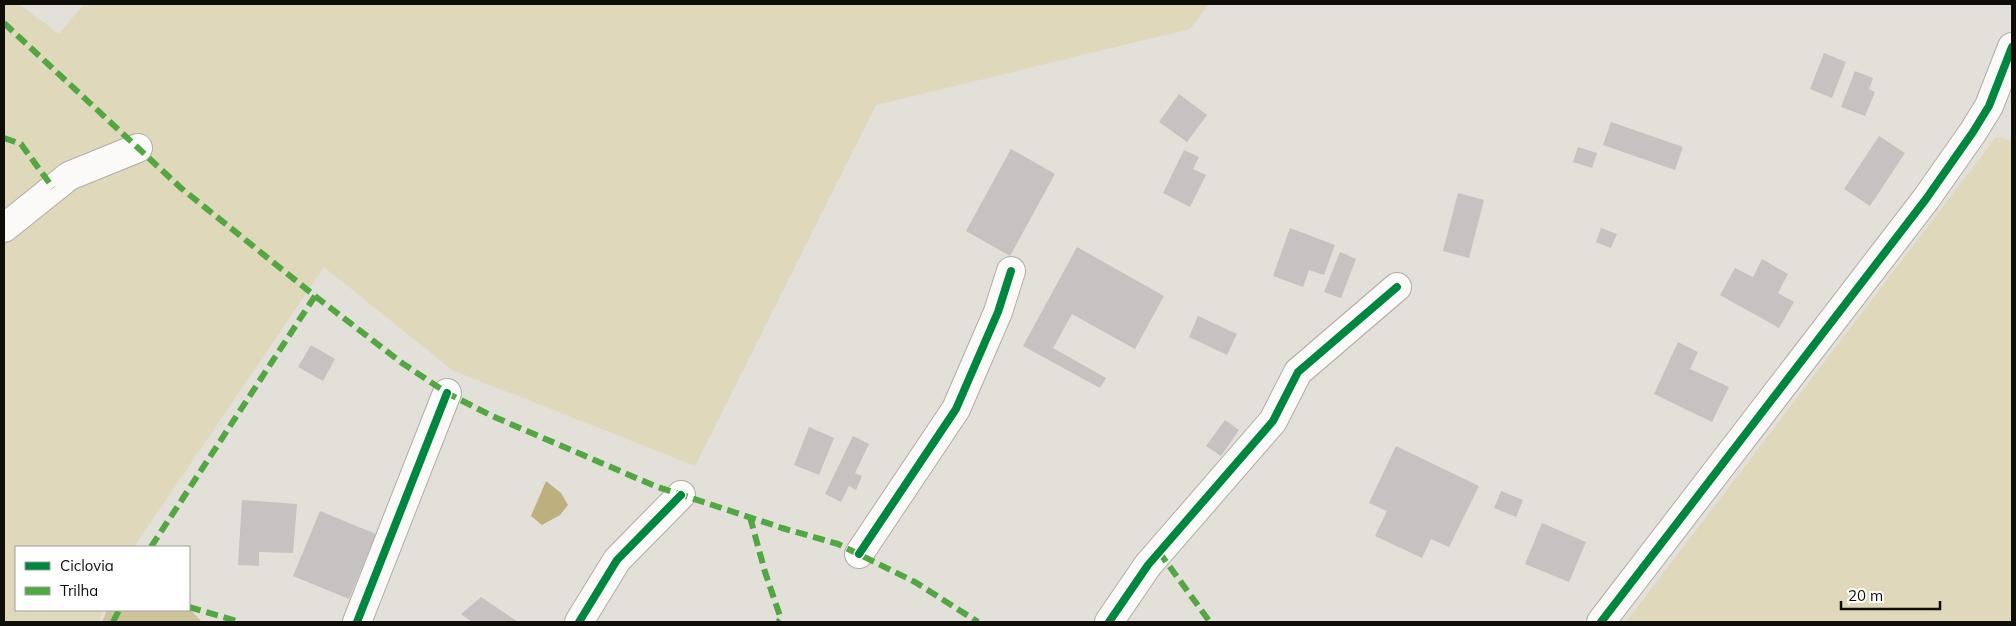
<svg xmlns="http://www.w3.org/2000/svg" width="2016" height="626" font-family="Mulish,sans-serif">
<rect width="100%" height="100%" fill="#e2e0d8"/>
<!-- green -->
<path fill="#e0d8ba" d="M4,4H19L59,34L84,4H1209L1190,29L876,105L695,466L452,370L324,267L134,547H16V610H104L98,622H4Z
M1996,137L2012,140V622H1626Z"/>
<!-- forest -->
<path fill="#cec39a" d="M189,608L202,622H102L107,610Z"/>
<!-- water -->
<path fill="#bdb07e" d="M546,481L561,493L568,505L560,515L542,525L531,516Z"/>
<!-- building -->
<path fill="#c5c2c1" d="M1824,53L1846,62L1832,98L1810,89Z
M1855,71L1873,78L1869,89L1875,92L1865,116L1841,107Z
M1179,94L1207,115L1187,142L1159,122Z
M1611,122L1683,147L1675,170L1603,145Z
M1879,136L1905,153L1870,206L1844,189Z
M1578,147L1597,153L1592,168L1573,162Z
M1011,149L1055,174L1010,256L966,231Z
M1184,150L1199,157L1193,169L1206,175L1190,207L1163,193Z
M1458,193L1484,200L1469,258L1443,251Z
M1290,228L1335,245L1324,275L1309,270L1303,287L1273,276Z
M1601,228L1617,234L1611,248L1596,242Z
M1077,247L1164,296L1135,349L1072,314L1053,348L1106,378L1100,388L1023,346Z
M1340,252L1356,259L1341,298L1324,292Z
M1762,259L1788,274L1778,293L1794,302L1779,328L1720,295L1735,268L1753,277Z
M1198,316L1237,334L1227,355L1189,337Z
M1678,342L1698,352L1690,369L1729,387L1712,422L1654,394Z
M311,345L335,359L323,381L298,367Z
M1225,420L1239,430L1221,456L1206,446Z
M809,427L834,438L819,475L794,465Z
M853,436L869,444L855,473L862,476L856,490L849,486L841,502L825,494Z
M1396,446L1479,486L1449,547L1431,539L1422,558L1375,536L1387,511L1369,503Z
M1501,491L1523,500L1516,517L1494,508Z
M242,500L297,504L293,553L259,552V566L238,565Z
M320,511L376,534L349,599L293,576Z
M1542,523L1586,542L1569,582L1525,564Z
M481,597L518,622H472L461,614Z"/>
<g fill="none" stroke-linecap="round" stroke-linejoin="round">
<defs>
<path id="minor" d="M4,228L69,176L138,148
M859,554L956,409L998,312L1011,271
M357,622L447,393
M579,622L617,560L681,495
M1109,622L1148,565L1273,421L1298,372L1397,287
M1601,622L1926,199L1973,132L1989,106L2012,47"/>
</defs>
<!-- minor casing -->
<use href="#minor" stroke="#afada6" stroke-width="30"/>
<!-- minor -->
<use href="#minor" stroke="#fbfaf9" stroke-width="28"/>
<!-- quiet -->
<path stroke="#51a841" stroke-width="6" stroke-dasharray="12 6" stroke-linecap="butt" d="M4,23L181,188L315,296L402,363L447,393L492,416L655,486L782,528L838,544L915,582L978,622
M4,138L21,144L53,188
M750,517L765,572L781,619L778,622
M151,547L315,296
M1159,552L1210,622
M189,607L240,622
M113,622L119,610"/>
<defs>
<path id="cycleway" d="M859,554L956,409L998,312L1011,271
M357,622L447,393
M579,622L617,560L681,495
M1109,622L1148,565L1273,421L1298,372L1397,287
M1601,622L1926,199L1973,132L1989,106L2012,47"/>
</defs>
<!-- cycleway casing -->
<use href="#cycleway" stroke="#fff" stroke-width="11"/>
<!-- cycleway -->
<use href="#cycleway" stroke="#00873e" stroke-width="8"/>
</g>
<!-- border -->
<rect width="2016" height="626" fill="none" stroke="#0f0d08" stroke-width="10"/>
<!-- legend -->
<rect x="15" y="546" width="175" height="65" fill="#ffffff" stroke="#9f9e9c"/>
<rect x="25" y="562" width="25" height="8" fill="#00873e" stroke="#9f9e9c"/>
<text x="60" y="571" font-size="15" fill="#0f0d08">Ciclovia</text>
<rect x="25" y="587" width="25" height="8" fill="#51a841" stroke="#9f9e9c"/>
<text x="60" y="596" font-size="15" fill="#0f0d08">Trilha</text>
<!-- scale -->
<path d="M1841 601v8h99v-8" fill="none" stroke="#0f0d08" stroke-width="2.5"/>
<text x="1848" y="601" font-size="15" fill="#0f0d08" stroke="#ffffff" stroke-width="4" paint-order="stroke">20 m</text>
</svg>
